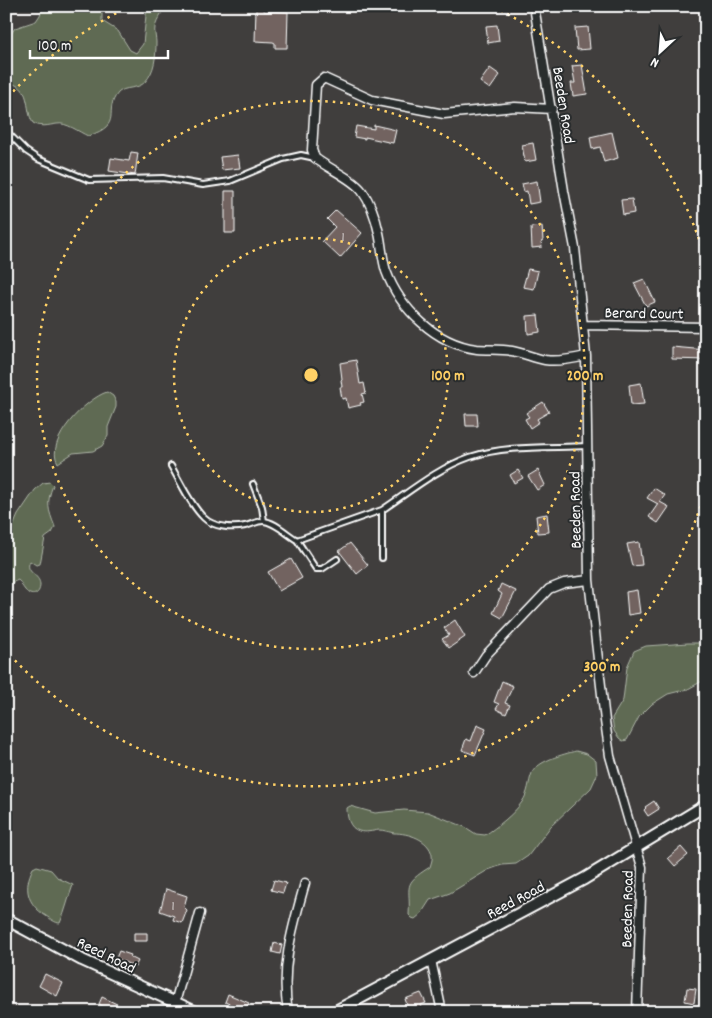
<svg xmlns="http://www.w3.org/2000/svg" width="712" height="1018" font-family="Dekko,sans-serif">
<rect width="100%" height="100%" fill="#403e3d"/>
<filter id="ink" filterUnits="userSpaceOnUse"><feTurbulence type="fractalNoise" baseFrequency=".02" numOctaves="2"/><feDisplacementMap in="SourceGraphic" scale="10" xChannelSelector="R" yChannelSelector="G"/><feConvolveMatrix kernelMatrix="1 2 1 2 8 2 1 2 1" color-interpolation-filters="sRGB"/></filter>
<g filter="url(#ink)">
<!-- green -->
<path fill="#5e6b52" stroke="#aeb5a8" d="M43,6H102V21L118,31L130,50L136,53L143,44L147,6H165C162,13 157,20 155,27C154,32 156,38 156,42C156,56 155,71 145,82C138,90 124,86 118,93C102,112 125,124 88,136C79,132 66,122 57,124C48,125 42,128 33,123C24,109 33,84 6,83V41L15,28L36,21L40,15Z
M107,392L113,396L116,402V407L108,427V436L102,446L93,451L73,453L58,463C44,441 87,398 107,392Z
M50,482L53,485C46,504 48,509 55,527L52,533L45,538L40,564L36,565L30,561C24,573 40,574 40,585C40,595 31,598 25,590C22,587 22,583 18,580L6,585V549L12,529L18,515L35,490L43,483Z
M688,643H706V679L688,689L668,694L652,704L639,717L627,740L623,741L619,738L614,731L612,718L623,700L627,667L634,651L646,646Z
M576,751L587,754L596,761L597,775L591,788L551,826L528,856L516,864L502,865L488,870L450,893L430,900L421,914L415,919L412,918L409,915C411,885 401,885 430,867C431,863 433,859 432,855C429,839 408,833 394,833C389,832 384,830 379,830C373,831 365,833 359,831C349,828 347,817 347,808L350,806L375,813L404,810L428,812L465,827L476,834L485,835C497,827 514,814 522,802C529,792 528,783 532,773C537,761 564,754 576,751Z
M37,866L51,870L58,878L73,885C68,898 66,910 60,923C55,923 51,919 46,916C27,904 23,888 33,868Z"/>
<!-- building -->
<path fill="#726460" stroke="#fff" d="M256,9H264V11L288,12L287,48H275V43L273,42L255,41Z
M497,25L499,41L488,43L486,26Z
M588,27L590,49L577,50L575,28Z
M582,65L587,94L573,96L571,83H575L572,66Z
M490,68L500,75L490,89L480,82Z
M374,125L396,130L393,143L365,137V139L354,137L356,126L374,129Z
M612,132L618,158L604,162L600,147L592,149L590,137Z
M533,143L536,160L525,162L522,145Z
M131,152L138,153L135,175L109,171L111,158L129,161Z
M238,155L240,168L222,170L220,157Z
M537,181L540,202L529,204L527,191L524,192L522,184Z
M225,191H235V233H225Z
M632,199L634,213L623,215L621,200Z
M336,210L362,233L340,258L322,241L335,227L327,219Z
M542,226L543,241L541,242L542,247L532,248L531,227Z
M528,269L538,271L534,289L523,287Z
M644,279L655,302L646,306L634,283Z
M538,315L540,332L528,334L527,316Z
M672,347L706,350V360L672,359Z
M356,360L360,384L364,383L366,393L362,394L364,402L360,403L361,405L348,408L346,398L342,399L340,387H342L341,380L342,379L340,363Z
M641,383L644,404L631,405L629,385Z
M543,402L549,412L537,419L539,422L530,428L525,419L529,417L526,413Z
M465,414H477L478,426H466Z
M518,470L523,478L514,483L510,475Z
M538,470L545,485L537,490L528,476Z
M654,488L665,495L660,502L669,507L658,523L649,517L658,504L647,498Z
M547,514L549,532L538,533L536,516Z
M639,542L642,565L632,566L627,544Z
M350,543L368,565L357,574L339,551Z
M291,559L302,578L279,591L268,572Z
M501,584L516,591L502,618L493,613L502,594L498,591Z
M637,590L640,613L628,615L626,592Z
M455,620L465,637L449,648L442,639L449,635L444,628Z
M502,681L513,686L505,703L510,705L506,714L496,709L499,704L494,702Z
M477,725L486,729L475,755L462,750L466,739L471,741Z
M654,801L659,809L648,816L644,810L646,808L645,807Z
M681,847L688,855L675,866L668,858Z
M274,880L286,883L283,893L271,890Z
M166,889L187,896L184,907L187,910L182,923L173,920L174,916L160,911Z
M134,933H147V941H134Z
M274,943L282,945L280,954L272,952Z
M119,951L131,955L130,957L138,961L135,967L116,958Z
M45,974L63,983L57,996L39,986Z
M687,988L696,989L694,1003L685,1001Z
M421,993L426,1003L421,1005L424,1012H412L411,1009L409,1010L405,999Z
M228,994L249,1003L245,1011L225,1002Z
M102,997L121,1006L118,1012H112L99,1004Z"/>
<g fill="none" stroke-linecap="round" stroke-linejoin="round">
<defs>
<path id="service" d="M6,131L26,151L38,159L89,180L163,178L203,185L230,181L283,159L301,155L315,158
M171,466C181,483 190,504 204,518C213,527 233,529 245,526C251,525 257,521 263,521C274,521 288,535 297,540
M253,484L262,507L264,521
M382,558V510C409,492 438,468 470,457C506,445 549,448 587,446
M337,559L322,569H316L297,540L382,510"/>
<path id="minor" d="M534,6L564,191L575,248L586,356L589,580L605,721L610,756L642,867L637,1012
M552,109L515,107L444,114L372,100L324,78L316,85L312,150L315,158C329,169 352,178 362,191C371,203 376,219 379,233C382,246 382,258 386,271C400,309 436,344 477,349C489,350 500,349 512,351C523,353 534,358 545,360C558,362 573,359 586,356
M583,325L706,327
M474,673L486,655L549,589L564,583L589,580
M431,960L442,1012
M175,1003L200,913
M288,1012C280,967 293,926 305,883"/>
<path id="tertiary" d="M6,919L82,960L196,1012
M334,1012L584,879L706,805"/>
</defs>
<!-- service casing -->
<use href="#service" stroke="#fff" stroke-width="8"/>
<!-- minor casing -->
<use href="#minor" stroke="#fff" stroke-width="11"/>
<!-- tertiary casing -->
<use href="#tertiary" stroke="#fff" stroke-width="14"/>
<!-- service -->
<use href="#service" stroke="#2a2d2e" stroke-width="4"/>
<!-- minor -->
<use href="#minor" stroke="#2a2d2e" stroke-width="8"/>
<!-- tertiary -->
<use href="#tertiary" stroke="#2a2d2e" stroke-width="10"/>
</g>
</g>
<!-- distance rings -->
<g fill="none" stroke="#ffd166" stroke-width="2.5" stroke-dasharray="2.5 5">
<circle cx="311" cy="375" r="137"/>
<circle cx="311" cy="375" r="274"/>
<path d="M705 492A411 411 0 0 1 8 653M8 97A411 411 0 0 1 128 7M494 7A411 411 0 0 1 705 258"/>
</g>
<g text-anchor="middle" stroke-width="4" stroke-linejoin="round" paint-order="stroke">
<!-- number labels -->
<g font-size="14" fill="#dcd8d7">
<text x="343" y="241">1</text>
<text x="173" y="910">1</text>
</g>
<!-- street labels -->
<g font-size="16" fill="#fff" stroke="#2a2d2e">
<text transform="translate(565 105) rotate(81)" y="6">Beeden Road</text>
<text transform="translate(644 312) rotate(1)" y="6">Berard Court</text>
<text transform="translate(574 510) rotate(-91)" y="6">Beeden Road</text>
<text transform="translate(515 899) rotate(-28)" y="6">Reed Road</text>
<text transform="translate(626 909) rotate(-89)" y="6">Beeden Road</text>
<text transform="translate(107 954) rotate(26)" y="6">Reed Road</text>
</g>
</g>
<circle cx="311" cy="375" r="8" fill="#ffd166" stroke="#2a2d2e" stroke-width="2.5"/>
<g font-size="15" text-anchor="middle" font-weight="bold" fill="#ffd166" stroke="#2a2d2e" stroke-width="4" stroke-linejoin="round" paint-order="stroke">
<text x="448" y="380">100 m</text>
<text x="585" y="380">200 m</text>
<text x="602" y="671">300 m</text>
</g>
<!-- margin -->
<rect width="712" height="1018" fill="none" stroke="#2a2d2e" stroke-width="25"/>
<rect x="12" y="12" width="687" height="993" fill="none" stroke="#fff" stroke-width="2" filter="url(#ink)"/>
<!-- north arrow -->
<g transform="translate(660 52) rotate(206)" stroke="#2a2d2e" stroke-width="4" paint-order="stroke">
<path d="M0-4L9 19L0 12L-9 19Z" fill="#ffffff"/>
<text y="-8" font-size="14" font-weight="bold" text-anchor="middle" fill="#ffffff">N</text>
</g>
<!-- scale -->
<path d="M30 50v8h138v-8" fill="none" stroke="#ffffff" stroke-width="2.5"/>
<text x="38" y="50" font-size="15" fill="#ffffff" stroke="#2a2d2e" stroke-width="4" paint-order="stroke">100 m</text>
</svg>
